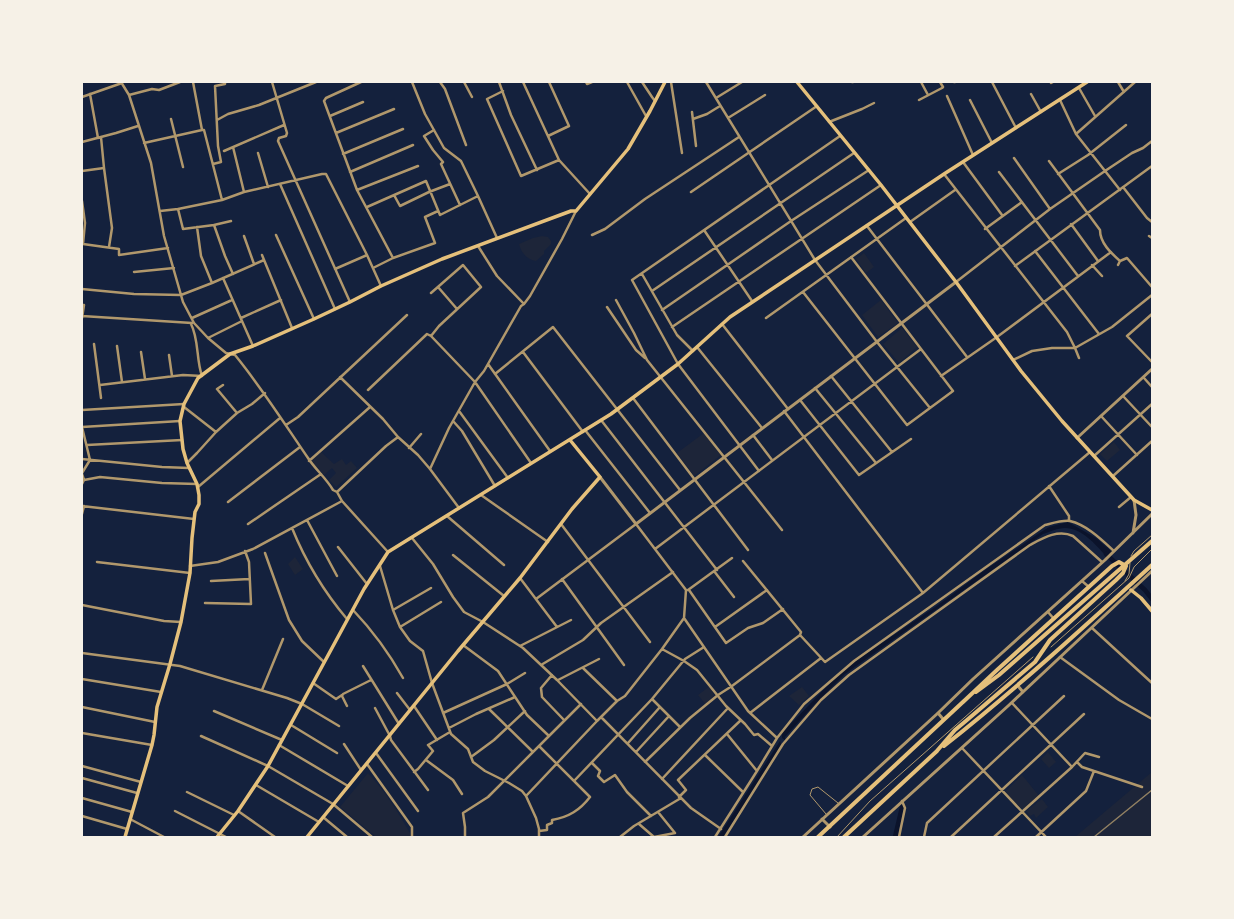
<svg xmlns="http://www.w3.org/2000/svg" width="1234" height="919" font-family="'Source Sans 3',sans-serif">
<rect width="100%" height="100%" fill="#14213d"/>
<!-- green -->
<path fill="#1d2539" d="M542,236L548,237L551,241V244L544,251V254L536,261C528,260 521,253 519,244L533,238Z
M864,253L874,267L866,273L856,259Z
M881,300L898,323L878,337L862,315Z
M902,328L917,347L899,363L883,344Z
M704,433L721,455L694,476L677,453Z
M1114,442L1120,450L1107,461L1100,454Z
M321,452L334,464L342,459L346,465L351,461L357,468L336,487L329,480L336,473L332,468L324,475L311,461Z
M295,557L303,569L295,575L288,564Z
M710,686L714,695L706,705L698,695Z
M802,687L809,696L799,705L789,696Z
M1048,752L1056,762L1049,768L1041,759Z
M1152,772V837H1075Z
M368,773C385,791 398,812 410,833V837H376L340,807Z
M1022,775L1039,796L1023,810L1005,792Z
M1042,799L1048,807L1036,818L1034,814L1030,816L1026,811Z"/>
<!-- water -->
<path fill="#0b132b" d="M1068,522L1096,538L1112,552L1106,556C1096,545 1082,528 1065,528C1058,528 1049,532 1043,534L845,674L814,705L785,737V740L782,738V733L835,678L854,662L938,605L985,570L1038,534L1049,527Z
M780,741L781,744L771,763L723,837H718Z"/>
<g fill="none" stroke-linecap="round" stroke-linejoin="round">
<!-- canal -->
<path stroke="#0b132b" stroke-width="4.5" d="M1106,554L1145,590L1152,599
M895,837L902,807"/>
<!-- service -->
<path stroke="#b1986c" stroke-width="1" d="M1131,556L1134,551L1152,535
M1125,581L1129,574L1130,563
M1051,647L1129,578L1134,567L1152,549
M826,814L810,795L812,789L818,787L838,803
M837,837L870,801L1033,657"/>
<!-- minor -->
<path stroke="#b1986c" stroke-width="2.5" d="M121,82L129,95L151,163L164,236L183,302L194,323L208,338L226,353L235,355C262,388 284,423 308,458C315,469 326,478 333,490L337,492L342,501L388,552
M193,82L202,130
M272,82L287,133L286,136L279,138L278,141L350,302
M361,82L326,98L324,101L357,190L393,258
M412,82L425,114L444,148L461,161L478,196
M440,82L445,89L466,145
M464,82L472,97
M499,82L511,115L537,170
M523,82L559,160L590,194
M586,82L587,84L592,82
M627,82L646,116
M642,82L652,97L655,101
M671,82L682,153
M706,82L815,260L877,342L930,408
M852,82H853
M921,82L928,95
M954,82H955
M992,82L1016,128
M1118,82L1124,92
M1051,83L1053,82
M1079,88L1095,116
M503,91L487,99L521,176L559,160
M90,94L98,138
M1031,94L1041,112
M129,95L152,89L159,90L180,82
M947,96L973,155
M82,97L122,83
M716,98L742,82
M919,100L942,88L943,87L940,82
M970,100L992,143
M1060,100L1076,134L1120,190
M692,112L696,146
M330,116L363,102
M728,118L765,95
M171,119L183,167
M693,119L707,114L720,106
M217,120L228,114L259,105L316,82
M829,122L862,109L874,103
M434,130L424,136L433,150L443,162L441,164L460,205
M336,133L394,109
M1076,134L1135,82
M548,136L569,126L549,82
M101,137L104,168
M82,142L116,133L138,126
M144,143L202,130H204L222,200
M233,147L244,192
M224,151L284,125
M258,153L268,187
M343,154L403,129
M1014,158L1050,209
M1049,161L1100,230C1100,243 1111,253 1120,261
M963,162L1002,215
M213,164L221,162L218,146L215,86L225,84V82
M82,171L104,168L112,228L109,247
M350,172L413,145
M999,172L1078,276
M944,174L1067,332L1075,348L1079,358
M1058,174L1088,155L1126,125
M280,184L335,309
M1123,187L1147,218L1152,222
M357,190L418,166
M691,192L817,106
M394,195L400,206L429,192L450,184
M82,201L85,223L83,244L119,249V255L168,248
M367,207L426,181L440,215L478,196L497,238
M178,209L183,229L214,225L231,221
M160,211L178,209L222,200L244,192L322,174H326L367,255L381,286
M910,222L955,190
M1071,224L1098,261
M214,225L225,256L233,274
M867,226L967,357
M197,227L201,256L212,283
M985,229L1022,202
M704,230L752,301
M276,235L314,319
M592,235L605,229L645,199L739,137
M244,236L254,264
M1149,236L1152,238
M478,246L497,276L524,304
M1035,251L1099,334
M262,255L292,328
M1092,265L1102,276
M1118,265L1120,261L1127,258L1152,287
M1015,266L1152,166
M373,268L393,258L435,243L425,217L438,211
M335,269L367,255
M134,272L174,268
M642,274L677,335L693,351
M223,278L253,346
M956,282L1050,209L1105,171L1132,153L1143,148L1152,141
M438,287L457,309
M82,289L134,294L181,295L212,283L264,260
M652,291L854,153
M803,292L907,425L953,391L851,257
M431,293L463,265L481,287L439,326L431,336
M616,300L634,333L647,360L782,530
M82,305H84L82,318
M607,307L636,350L645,358
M662,310L791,221L869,170
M1152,314L1127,336L1152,362
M82,316L192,323
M192,318L232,300
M241,318L281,300
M766,318L906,218
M722,324L788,409
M672,327L881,185
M208,338L242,321
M94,344L101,398
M117,346L122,382
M697,347L762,428
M141,352L145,379
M523,352L583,432
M169,355L172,376
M1013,360L1032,351L1052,348H1075L1112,327L1152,295
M488,364L550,451
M495,374L553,327L680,490
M831,376L892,452
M941,376L997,337L1111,252
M340,377L383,419L398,437L418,455L430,469L459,508
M1144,378L1152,387
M100,385L183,375L202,376C196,359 199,339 191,324
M223,385L217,389L237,413
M815,388L876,463
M368,390L427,334L431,336L475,382L531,463
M1123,396L1152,427
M633,398L748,550
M800,400L859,475L911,439
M184,407L216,432
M82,410L184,404
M459,411L508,478
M784,411L923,593
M1101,416L1137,455
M601,420L717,570
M453,421L462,431L495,486
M286,425L298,417L407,315
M82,427L180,421
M585,430L650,513
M753,435L772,460
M87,445L182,440
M409,448L421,434
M1094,456L1152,404
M82,459L162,467L189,468
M309,461L370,407
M187,463L197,453L216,432L237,413L252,404L265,393
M430,469L449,428L475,382L484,371L521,306L524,304L530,296L562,239L576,211
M759,471L678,364L632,280L840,136
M82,473L90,460L82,427
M82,474L84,480L82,484
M1113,476L1152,441
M84,480L100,477L162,483L197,484
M1049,486L1069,516V521
M198,487L280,418
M337,492L386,446L398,437
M481,495L548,542
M228,502L300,447
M82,506L194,519
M1119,507L1131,497
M82,514L84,506
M447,516L504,565
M307,520L337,576
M248,524L321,474
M561,524L650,642
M292,528C305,560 325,593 347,619
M412,538L433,564L453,597L464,612L483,622L523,648L557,680L597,721
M338,547L367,584
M655,549L921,349
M265,553L289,620L302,641L324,662
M453,555L504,596
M743,561L801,632L800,635L825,662L923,593L1090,452
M97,562L190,573
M190,566L218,562L253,549L342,501
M380,566L393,610L400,627L410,641L423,651L432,683L451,734L468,749L473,762L485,771L509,783L522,791L526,796L536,818L539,829V837
M714,571L734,597
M520,578L557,627
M562,579L624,665
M211,581L249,579
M1082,581L1089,587
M688,590L732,558
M689,590L726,643L748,628L763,623L783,609
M536,599L636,524L686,590L684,618L748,711L777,738
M205,603L251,604L249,562L245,551
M82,605L164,621L181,622
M353,610C373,631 389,653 403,678
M393,610L431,588
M1048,612L1054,619
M400,627L441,602
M715,627L767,590
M1092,628L1152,683
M463,645L498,671L527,715L549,736L488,797L463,813L465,827V837
M520,646L571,620
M662,649L684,661L697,670L726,706L745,724L754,735L758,734L772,746
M82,653L180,666L287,698L302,704L339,726
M1060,657L1119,700L1152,719
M541,665L583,640L601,623L673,572
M363,666L399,724
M583,668L617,701
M552,675L541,688L542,697L564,720
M82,679L161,692
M558,680L599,659
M313,683L336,699L342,695
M262,690L283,639
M397,693L410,710
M1012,703L1072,767
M347,706L342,696L343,694L371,680
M414,706L437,740
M82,707L155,722
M375,708L390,736L391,740L428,790
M489,709L533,752
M214,711L282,740
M443,713L507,684L525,673
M750,713L821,658
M601,717L691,808L721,829
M291,725L337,753
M680,727L652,699L685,659L704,647
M449,728L476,714L515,697
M82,733L152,745
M727,734L757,771
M201,736L268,766L333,804L372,837
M549,736L581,704
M628,743L660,707
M344,744L361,770
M279,745L348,786
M539,746L590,797C580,810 569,817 552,820V823L547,825V830L539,831
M962,748L1046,837
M636,752L669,716
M376,753L418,811
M705,755L743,792
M471,757L494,740L525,711
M426,760L453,780L462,794
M645,762L690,718L718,695L732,686L800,635
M1077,762L1082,767L1142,787
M592,763L600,771L598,776L604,782L615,775L627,792L651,816
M367,764L412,827V837
M82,766L141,782
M414,772L418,769L433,751L428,745L450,732
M82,778L137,793
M662,779L728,708
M574,781L652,699
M256,785L319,822
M187,792L234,815
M526,796L597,721L617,701L625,696L662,649L684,618
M679,797L686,790L678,780L741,720
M82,798L132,812
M175,811L226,837
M238,811L275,837
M82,816L127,829
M323,817L347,837
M130,819L164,837
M639,824L654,837L675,833L658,812
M620,837L634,826L681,798
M715,837L757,771L777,738L804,704L854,661L1045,525C1053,523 1063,520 1070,521C1087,525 1102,540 1114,551
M725,837L783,744L821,700L849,675L1030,545C1043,538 1058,529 1073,536L1102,562
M899,837L905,808L902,801
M924,837L927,823L1064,696
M951,837L1084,714
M994,837L1072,767L1085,753L1099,757
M1036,837L1086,791L1094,771"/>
<!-- tertiary -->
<path stroke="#b1986c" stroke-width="3" d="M1077,438L1152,369
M600,477L636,524L956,282
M1133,533L1136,515L1134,500
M1018,686L1023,692
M938,713L943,719
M822,819L830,827
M803,837L938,713L973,679L1105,560L1152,514
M863,837L1008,706L1152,571"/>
<!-- secondary -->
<path stroke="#e5c07b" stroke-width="3.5" d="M797,82L881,185L956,282L1021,371L1062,421L1134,500L1152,510
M1131,590L1141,598L1152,611
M125,837L152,745L154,735L157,707L170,664L181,622L190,573L192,538L195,512L199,504V495L197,484L187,463L183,449L180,421L184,404L198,378L230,354L253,346L314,319L350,302L381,286L442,259L571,211H576L628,149L650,111L665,82
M217,837L238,811L268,766L364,589L388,552L611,414L678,364L730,317L944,174L1087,82
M307,837L458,651L520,578L572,509L600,477L570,440"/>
<!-- trunk -->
<path stroke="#e5c07b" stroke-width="4" d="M976,692L999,675L1152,541
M944,746C1016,689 1084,627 1152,565
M936,752L955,730L967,720L1035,662L1050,640L1116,580L1123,573L1126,566L1119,562L1112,566L997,670L963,702
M818,837L964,701
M844,837L937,751"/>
<!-- rail -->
<path stroke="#918062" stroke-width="1.5" d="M1094,837L1152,790"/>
</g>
<!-- border -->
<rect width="1234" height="919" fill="none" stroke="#f6f1e7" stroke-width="166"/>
</svg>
